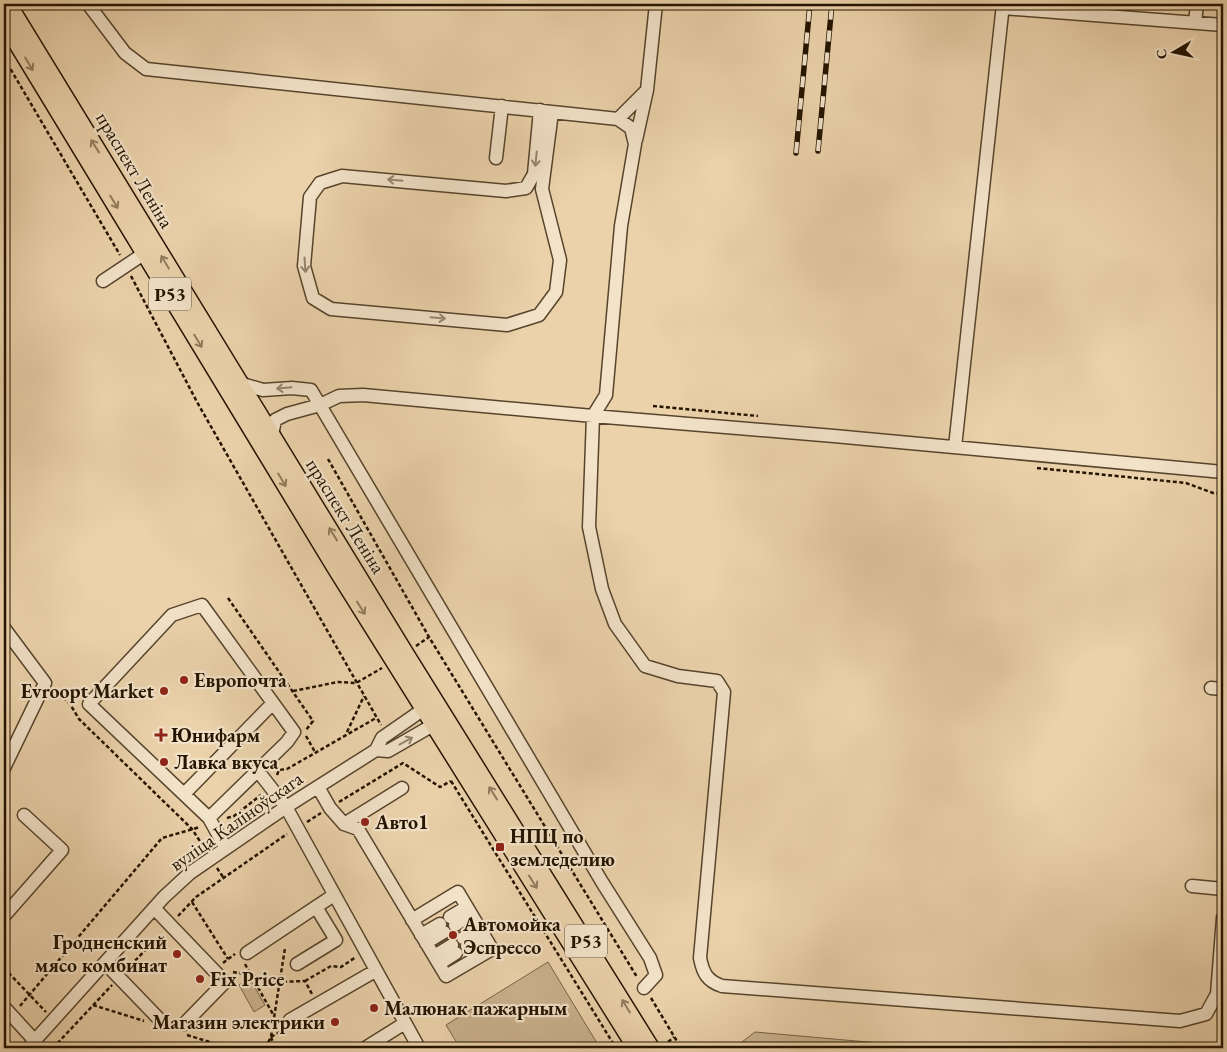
<svg xmlns="http://www.w3.org/2000/svg" width="1227" height="1052" font-family="'EB Garamond',serif">
<rect width="100%" height="100%" fill="#ebd2ab"/>
<filter id="stains"><feTurbulence type="fractalNoise" baseFrequency=".004" numOctaves="4"/><feColorMatrix values="0 0 0 0 .2 0 0 0 0 .09 0 0 0 0 .02 0 0 0 .5 -.17"/></filter>
<radialGradient id="worn" r=".72"><stop offset=".6" stop-color="#630" stop-opacity="0"/><stop offset="1" stop-color="#630" stop-opacity=".3"/></radialGradient>
<!-- green -->
<path fill="#c9b28e" stroke="#766347" d="M548,962L600,1048H460L446,1025Z
M250,979L265,1005L254,1012L239,985Z
M755,1032L935,1048H734Z"/>
<g fill="none" stroke-linecap="round" stroke-linejoin="round">
<defs>
<path id="minor" d="M88,4L125,53L146,69L618,119L631,128L635,144L621,226L606,395L593,416L363,395L339,396L320,405L287,414L275,420L272,435
M1003,8L1223,25
M1195,23L1197,4
M540,110L534,174L526,188L506,191L342,176L320,183L310,197L304,266L313,298L331,309L507,325L539,315L556,292L560,260L542,189L552,112
M618,119L646,91
M636,140L647,90L656,4
M496,158L502,106
M103,281L145,253
M239,383L263,390L292,388L311,390L602,882L650,958L656,975L644,988
M955,447L1003,4
M1223,472L834,436L593,416L589,527L602,589L615,624L645,666L678,676L717,681L724,692L700,958C703,973 707,981 722,986L1180,1021L1206,1014L1217,994L1223,918
M4,628L45,683L4,768
M1211,688L1223,689
M376,750L388,751L440,721
M258,771L286,807L419,1048
M318,787L330,808L344,824L402,788
M184,794L272,704
M209,818L287,742L294,732L202,605L172,615L89,704L209,818L225,847
M344,824L358,829L446,976L492,949L458,892L412,920
M1192,886L1223,889
M154,908L225,982L184,1024
M4,916L62,850L24,815
M450,917L467,907
M455,925L471,914
M421,935L440,924
M463,938L479,928
M426,943L444,932
M467,946L484,935
M247,953L334,895
M434,956L452,945
M105,963L159,1019
M297,964L336,940L316,907
M439,964L456,953
M4,1007L35,1041
M290,1020L375,971
M28,1048L164,897L190,873L286,807L376,750L382,738L431,704
M365,1048L405,1023"/>
<path id="major" d="M8,4L405,653L651,1048
M4,22L335,567L636,1048"/>
</defs>
<!-- minor casing -->
<use href="#minor" stroke="#56442b" stroke-width="15"/>
<!-- major casing -->
<use href="#major" stroke="#241400" stroke-width="19"/>
<!-- path -->
<path stroke="#241400" stroke-width="2.5" stroke-dasharray="4 2.5" stroke-linecap="butt" d="M4,58L120,255
M131,276L197,402L381,725
M653,406L758,416
M328,459L429,637L637,977
M1037,468L1186,483L1213,493L1223,494
M228,598L313,721L306,730
M416,646L429,637
M54,688L70,704L79,719L192,829L205,849
M293,691L338,682L356,683L382,668
M347,732L364,696
M306,736L315,752
M277,775L279,770L287,769L376,718
M451,781L616,1048
M339,802L403,763L440,787L451,781
M227,818L234,816L261,795
M307,822L321,813
M217,868L223,877
M192,902L228,959
M178,916L196,897L287,834
M223,963L235,954
M245,964L251,975L279,982L305,981L312,994
M4,968L46,1012
M126,970L162,933
M233,972L251,975L274,1016
M305,981L331,966L341,967L356,957
M651,998L681,1048
M93,1005L144,1021
M20,1006L162,838L200,827
M187,1035L229,1048
M271,1037L283,1030
M271,1037L275,1048
M672,1047L668,1042L674,1037
M759,1047L772,1044L821,1048
M53,1048L112,985
M265,1048L271,1037L285,948
M704,1048H762"/>
<!-- minor -->
<use href="#minor" stroke="#f2e2c8" stroke-width="12"/>
<!-- major -->
<use href="#major" stroke="#ebd2ab" stroke-width="16"/>
<defs>
<path id="rail" d="M818,151L832,4
M796,153L810,4"/>
</defs>
<!-- rail casing -->
<use href="#rail" stroke="#241400" stroke-width="5.5"/>
<!-- rail -->
<use href="#rail" stroke="#f2e2c8" stroke-width="4" stroke-dasharray="11" stroke-linecap="butt"/>
</g>
<!-- one-way arrows -->
<defs><path id="oneway-shaft" d="M-6 0H5M1.5-3L5.5 0L1.5 3" fill="none" stroke-width="1.6" stroke-linecap="round" stroke-linejoin="round" transform="scale(1.25)"/></defs>
<g stroke="#917c5e">
<use href="#oneway-shaft" transform="translate(29 64) rotate(59)"/>
<use href="#oneway-shaft" transform="translate(95 146) rotate(-122)"/>
<use href="#oneway-shaft" transform="translate(114 202) rotate(59)"/>
<use href="#oneway-shaft" transform="translate(165 262) rotate(-121)"/>
<use href="#oneway-shaft" transform="translate(198 341) rotate(59)"/>
<use href="#oneway-shaft" transform="translate(282 480) rotate(59)"/>
<use href="#oneway-shaft" transform="translate(333 534) rotate(-122)"/>
<use href="#oneway-shaft" transform="translate(361 608) rotate(58)"/>
<use href="#oneway-shaft" transform="translate(493 793) rotate(-122)"/>
<use href="#oneway-shaft" transform="translate(533 882) rotate(58)"/>
<use href="#oneway-shaft" transform="translate(626 1006) rotate(-121)"/>
</g>
<g stroke="#95856e">
<use href="#oneway-shaft" transform="translate(536 159) rotate(96)"/>
<use href="#oneway-shaft" transform="translate(395 180) rotate(-175)"/>
<use href="#oneway-shaft" transform="translate(305 265) rotate(86)"/>
<use href="#oneway-shaft" transform="translate(438 318) rotate(5)"/>
<use href="#oneway-shaft" transform="translate(284 388) rotate(175)"/>
<use href="#oneway-shaft" transform="translate(406 741) rotate(-29)"/>
</g>
<!-- markers -->
<g fill="#8f2418" stroke="#f2e2c8" stroke-width="2">
<circle cx="184" cy="680" r="5"/>
<circle cx="164" cy="691" r="5"/>
<path d="M158.5 727.5h5v5h5v5h-5v5h-5v-5h-5v-5h5z"/>
<circle cx="164" cy="762" r="5"/>
<circle cx="365" cy="822" r="5"/>
<rect x="495" y="842" width="10" height="10" rx="2.5"/>
<circle cx="453" cy="935" r="5"/>
<circle cx="177" cy="954" r="5"/>
<circle cx="200" cy="979" r="5"/>
<circle cx="374" cy="1008" r="5"/>
<circle cx="335" cy="1022" r="5"/>
</g>
<g text-anchor="middle" stroke-width="4.5" stroke-linejoin="round" paint-order="stroke">
<!-- shield labels -->
<g fill="#f2e2c8" stroke="#62523c" stroke-width="1">
<rect x="149" y="277.5" width="42" height="33" rx="4"/>
<rect x="565" y="924.5" width="42" height="33" rx="4"/>
</g>
<g font-size="19" font-weight="bold" fill="#241400">
<text x="170" y="301">Р53</text>
<text x="586" y="948">Р53</text>
</g>
<!-- street labels -->
<g font-size="20" fill="#241400" stroke="#f2e2c8">
<text transform="translate(135 170) rotate(59)" y="7">праспект Леніна</text>
<text transform="translate(346 516) rotate(58)" y="7">праспект Леніна</text>
<text transform="translate(236 821) rotate(-35)" y="7">вуліца Каліноўскага</text>
</g>
<!-- poi labels -->
<g font-size="20" font-weight="bold" fill="#241400" stroke="#f2e2c8" text-anchor="start">
<text x="194" y="687">Европочта</text>
<text x="154" y="698" text-anchor="end">Evroopt Market</text>
<text x="171" y="742">Юнифарм</text>
<text x="174" y="769">Лавка вкуса</text>
<text x="375" y="829">Авто1</text>
<text x="510" y="843">НПЦ по<tspan x="510" dy="23">земледелию</tspan></text>
<text x="463" y="931">Автомойка<tspan x="463" dy="23">Эспрессо</tspan></text>
<text x="167" y="949" text-anchor="end">Гродненский<tspan x="167" dy="23">мясо комбинат</tspan></text>
<text x="210" y="986">Fix Price</text>
<text x="384" y="1015">Малюнак пажарным</text>
<text x="325" y="1029" text-anchor="end">Магазин электрики</text>
</g>
</g>
<!-- margin -->
<rect width="1227" height="1052" fill="none" stroke="#ebd2ab" stroke-width="20"/>
<rect x="5" y="5" width="1217" height="1042" fill="none" stroke="#241400" stroke-width="2.5"/>
<rect x="10" y="10" width="1207" height="1032" fill="none" stroke="#241400"/>
<!-- north arrow -->
<g transform="translate(1174 52) rotate(261)" stroke="#f2e2c8" stroke-width="4" paint-order="stroke">
<path d="M0-4L9 19L0 12L-9 19Z" fill="#241400"/>
<text y="-8" font-size="14" font-weight="bold" text-anchor="middle" fill="#241400">С</text>
</g>
<rect width="100%" height="100%" filter="url(#stains)"/>
<rect width="100%" height="100%" fill="url(#worn)"/>
</svg>
